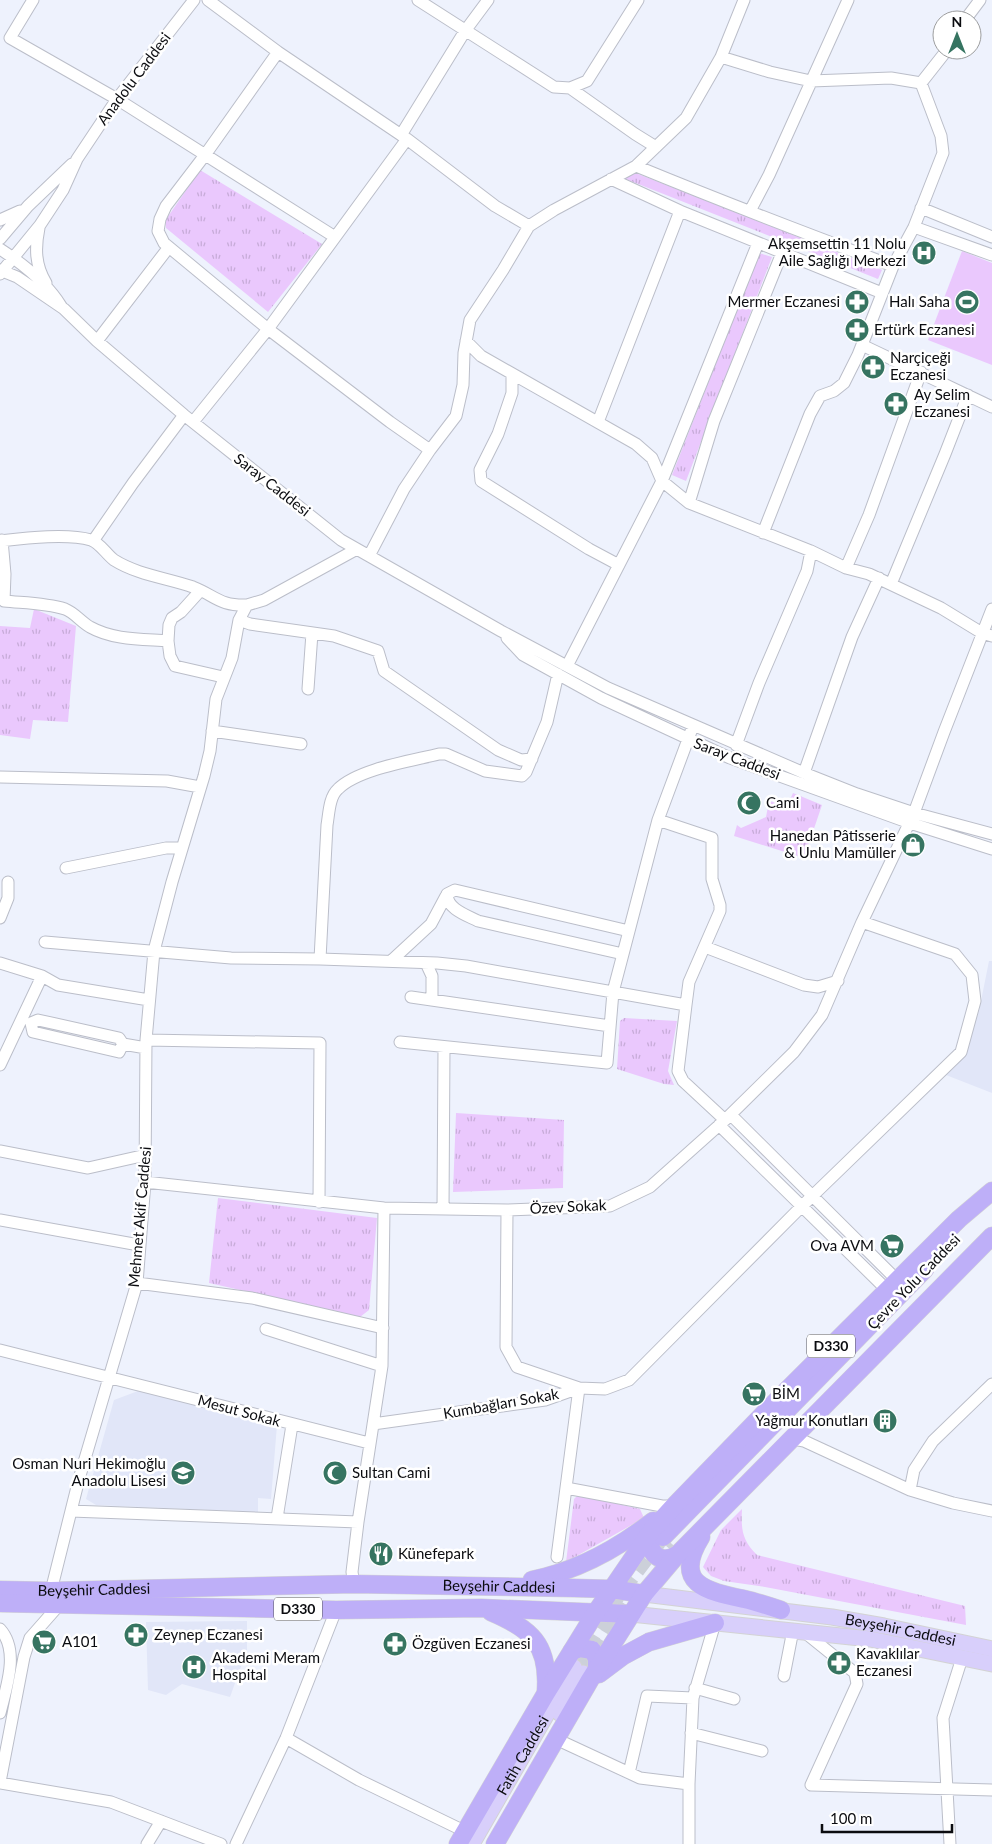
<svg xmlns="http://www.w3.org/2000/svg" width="992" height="1844" font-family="Lato,sans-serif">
<defs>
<pattern id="grass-tufts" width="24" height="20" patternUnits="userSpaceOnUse" patternTransform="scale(1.25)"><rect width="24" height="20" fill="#eac8fd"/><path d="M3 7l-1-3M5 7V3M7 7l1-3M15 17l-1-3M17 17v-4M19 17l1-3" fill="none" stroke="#c7abd8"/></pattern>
</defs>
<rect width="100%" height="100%" fill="#eef2fd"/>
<!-- built -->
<path fill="#e1e6f8" d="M989,961H992V1093L946,1075L958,1061L967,1043L979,1011Z
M138,1391L277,1425L271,1499L258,1498V1512L96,1505L86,1499L114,1400Z
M247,1621V1650L230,1697L182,1684L166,1695L148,1690L146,1622Z"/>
<!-- grass -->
<path fill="url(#grass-tufts)" d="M200,170L322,244L268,312L166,228L165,221Z
M633,172L882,270L878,279L623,178Z
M759,253L772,257L686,481L672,475Z
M34,609L76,626L68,722L33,720L30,739L0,735V626L30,628Z
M793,793L822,805L804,858L734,836L737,825L741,828L766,817L769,801L787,806Z
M624,1018L677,1021L668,1071L674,1085L664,1084L617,1069L620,1021Z
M456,1113L564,1120L563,1188L453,1192Z
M218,1198L377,1218L369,1310L360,1317L209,1283Z
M578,1495L640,1509L644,1518L566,1562L574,1499Z
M742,1509C741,1530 742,1540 757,1555L965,1606L966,1625L765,1587L724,1581L711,1576L703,1567L721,1530Z"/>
<!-- garden -->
<path fill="#eac8fd" d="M962,251L992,263V365L928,340Z"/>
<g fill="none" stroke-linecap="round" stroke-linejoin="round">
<!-- major-tunnel -->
<path stroke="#ccd0d9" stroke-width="15" stroke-dasharray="15 8" stroke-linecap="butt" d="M653,1565L672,1544
M574,1667L617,1597L659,1542
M583,1673L625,1604"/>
<defs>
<path id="minor" d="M33,0L10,38L117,99L335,237
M208,0L278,52L407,139L495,206L529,226L503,270L470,320L464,353L463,385L456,416L430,450L404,489L369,556
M418,0L554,87L570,88L587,81L638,0
M965,20L980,0
M278,52L205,155L166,206L160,219L158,231L164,243L268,329L390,422L430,450
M721,57L770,72L811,81L891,78L921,83L941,136L943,153L914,227L893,266L858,355L844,383L834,391L820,396L810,414L763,533
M921,83L947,50
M570,88L635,134L656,147
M401,135L465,31L488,0
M636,166C721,201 807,234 893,266
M611,179L680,211L882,293
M921,208L992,237
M750,211L769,175L848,0
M0,220L20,211
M529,226L554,210L636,166L686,118L721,57L744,0
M914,227L992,255
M39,228C35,248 35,265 46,283
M0,239L28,206L72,164
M0,249C23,264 47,283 61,306
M0,270L17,277L64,309L97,341L184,415L341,540L501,631L608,688L804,773L857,794L914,813L992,834
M0,274L40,225L63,190L77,159L117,99L194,0
M97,341L169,247
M466,341L481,356L636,444L652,458L662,481L689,503L811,551L846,568L869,574L941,608L982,633L992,636
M862,345L992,407
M512,374V393L498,434L480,470L481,481L589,549L619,565
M193,422L268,329L407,139
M598,422L680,211
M689,503L714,421L782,253
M2,540L5,574L4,601C24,603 46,603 65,609C75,613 80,621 90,627C113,640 142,639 168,641L170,656L175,666L223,677
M0,541C26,538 67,533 91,540C100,543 106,554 114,560C138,575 167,578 193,587C216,596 219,606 247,605
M93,541L133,483L184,415
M846,568L869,515L921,372
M891,584L945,454L968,395
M239,620L250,624L334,636L378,651L384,671L498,750L521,760L532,759
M507,638L523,655L601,698L730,758L910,823L992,849
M168,641L169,625L172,618L181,612L200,591
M567,666L662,481L758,243
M308,689L312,633
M212,731L301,744
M736,745L759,683L807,571L811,551
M804,773L852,637L879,578
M0,777L167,781L200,787
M658,820L712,838V879L720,905V911L689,982L686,1005
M66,868L166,848H182
M447,894C447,909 466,915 478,921L623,954
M0,918L8,898V882
M45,942L231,958L320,959L437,963L466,966L686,1005L678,1071L683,1081L725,1120L650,1187L610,1206L507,1210L384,1208L145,1182
M705,947L804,985L818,987L838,981
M320,959L327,825C329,814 329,797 338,789C358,769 411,761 439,754H446L485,771L522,776L526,772L547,722L558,674
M391,961L431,924L447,894L455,890L629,931
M0,963L42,976L58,985L149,1000
M426,963L432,976V1000
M411,997L610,1026
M38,1020L119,1038L123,1044L119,1052L33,1032L31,1023Z
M146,1040L320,1043L319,1202
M400,1042L607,1063L613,992L623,954L658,820L693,726
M123,1044L146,1048
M0,1065L42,976
M731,1115L897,1280
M725,1120L794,1052L822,1015L862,922L914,813L944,732L992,609
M719,1125L882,1285L886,1292
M0,1151L88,1168L146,1155
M443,1209L444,1047
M507,1210L506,1347L517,1367L579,1388L605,1389L629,1380L801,1207L961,1052L975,1001L972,975L955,954L862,922
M0,1220L139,1245
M137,1283L252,1298L383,1328
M266,1329L382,1366
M0,1350L369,1443
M373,1424L545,1400L579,1388L557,1557
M793,1439L804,1441L910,1490L953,1503L992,1511
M566,1488L662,1506H674
M910,1490L914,1470L933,1441L992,1384
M71,1511L358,1522
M277,1518L292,1425
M354,1584L352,1572L358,1522L382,1366L384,1208
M51,1591L79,1479L137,1283L145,1182L146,1040L154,951L172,882L204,776L210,751L216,699L232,658L239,620L247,605L264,600L357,549
M0,1629C20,1651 6,1688 0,1713
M803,1631L855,1673L857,1684L811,1785L992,1790
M784,1676L793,1630
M695,1688L734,1699
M691,1733L762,1751
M286,1738L359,1780L458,1828
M556,1739L640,1778L689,1784
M629,1773L647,1696L693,1698
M0,1782L24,1657L30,1638L60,1604
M0,1783L111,1802L221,1844
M147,1844L161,1821
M236,1844L286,1738L336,1610
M689,1844V1784L693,1698L715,1623
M950,1844L943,1718L962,1658"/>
<g id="major">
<path id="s1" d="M644,1594L832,1617L884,1626L992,1649"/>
<path d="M631,1614L870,1639L992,1664"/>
<path d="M559,1713L583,1673"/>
<path id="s2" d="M472,1844L574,1667"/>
</g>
<g id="highway">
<path d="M652,1530C645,1550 657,1566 677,1555"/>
<path d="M663,1537L925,1269"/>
<path d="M701,1537C672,1584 706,1591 744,1599C757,1602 769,1606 781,1610"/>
<path d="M532,1580C577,1571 617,1549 653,1521"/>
<path id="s3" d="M0,1590L51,1591L354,1584L574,1588L611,1589L644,1594"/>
<path d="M0,1603L336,1610L481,1608L631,1614"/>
<path d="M491,1612C531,1629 549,1644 546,1690"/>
<path d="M572,1651L580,1648L592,1650L597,1658V1669"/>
<path d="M599,1674L623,1656L649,1642L715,1623"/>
<path d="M458,1844L546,1693L596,1612L652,1530L674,1506L781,1396L959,1219L992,1191"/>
<path d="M495,1844L590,1680L644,1594L677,1555L992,1236"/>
</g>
</defs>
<!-- minor casing -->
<use href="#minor" stroke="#bbbec9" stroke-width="13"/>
<!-- major casing -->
<use href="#major" stroke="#d3d3d4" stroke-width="17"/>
<!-- highway casing -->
<use href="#highway" stroke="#d3d3d4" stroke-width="19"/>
<!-- minor -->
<use href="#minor" stroke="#fff" stroke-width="11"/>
<!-- major -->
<use href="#major" stroke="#d8cffb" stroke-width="15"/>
<!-- highway -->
<use href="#highway" stroke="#beaff8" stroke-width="18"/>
</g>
<!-- icons -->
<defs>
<symbol id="hospital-disc" viewBox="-11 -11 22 22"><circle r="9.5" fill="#367461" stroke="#fff"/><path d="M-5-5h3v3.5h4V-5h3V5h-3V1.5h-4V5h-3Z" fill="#fff"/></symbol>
<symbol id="pharmacy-disc" viewBox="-11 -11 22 22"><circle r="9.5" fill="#367461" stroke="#fff"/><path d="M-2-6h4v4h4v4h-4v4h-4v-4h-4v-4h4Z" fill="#fff"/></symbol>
<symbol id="stadium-disc" viewBox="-11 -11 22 22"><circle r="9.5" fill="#367461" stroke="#fff"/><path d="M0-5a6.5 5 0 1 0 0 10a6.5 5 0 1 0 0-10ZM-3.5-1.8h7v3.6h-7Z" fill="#fff"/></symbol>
<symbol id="mosque-disc" viewBox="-11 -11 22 22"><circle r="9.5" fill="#367461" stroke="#fff"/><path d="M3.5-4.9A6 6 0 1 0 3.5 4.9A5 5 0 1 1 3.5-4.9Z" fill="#fff"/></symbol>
<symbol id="shop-disc" viewBox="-11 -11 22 22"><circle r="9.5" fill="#367461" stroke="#fff"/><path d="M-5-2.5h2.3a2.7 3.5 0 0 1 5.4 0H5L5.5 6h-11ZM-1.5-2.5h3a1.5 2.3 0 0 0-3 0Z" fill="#fff"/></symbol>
<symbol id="supermarket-disc" viewBox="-11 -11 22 22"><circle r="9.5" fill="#367461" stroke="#fff"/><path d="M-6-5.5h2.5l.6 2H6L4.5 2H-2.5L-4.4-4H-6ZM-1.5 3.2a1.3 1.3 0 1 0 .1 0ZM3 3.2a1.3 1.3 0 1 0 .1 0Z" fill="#fff"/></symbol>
<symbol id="building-disc" viewBox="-11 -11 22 22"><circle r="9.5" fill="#367461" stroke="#fff"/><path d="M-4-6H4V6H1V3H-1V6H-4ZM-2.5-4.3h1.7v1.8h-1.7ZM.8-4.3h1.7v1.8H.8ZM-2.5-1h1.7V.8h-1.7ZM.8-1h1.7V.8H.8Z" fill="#fff"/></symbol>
<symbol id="school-disc" viewBox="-11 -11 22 22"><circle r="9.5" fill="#367461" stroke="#fff"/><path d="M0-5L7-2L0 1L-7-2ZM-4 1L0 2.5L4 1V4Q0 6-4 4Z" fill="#fff"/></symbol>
<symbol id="restaurant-disc" viewBox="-11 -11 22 22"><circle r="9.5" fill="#367461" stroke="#fff"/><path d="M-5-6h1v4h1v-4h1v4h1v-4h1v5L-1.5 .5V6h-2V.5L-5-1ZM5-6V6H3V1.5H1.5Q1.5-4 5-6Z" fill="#fff"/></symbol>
</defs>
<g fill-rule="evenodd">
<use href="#hospital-disc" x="910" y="239" width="28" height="28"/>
<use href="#pharmacy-disc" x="843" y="288" width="28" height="28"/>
<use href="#stadium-disc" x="953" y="288" width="28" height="28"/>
<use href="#pharmacy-disc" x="843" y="316" width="28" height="28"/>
<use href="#pharmacy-disc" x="859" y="353" width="28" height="28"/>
<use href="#pharmacy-disc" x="882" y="390" width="28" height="28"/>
<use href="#mosque-disc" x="735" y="789" width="28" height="28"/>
<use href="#shop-disc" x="899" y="831" width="28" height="28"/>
<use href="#supermarket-disc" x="878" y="1232" width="28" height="28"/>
<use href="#supermarket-disc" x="740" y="1380" width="28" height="28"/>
<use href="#building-disc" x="871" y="1407" width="28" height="28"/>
<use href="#school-disc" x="169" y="1459" width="28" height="28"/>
<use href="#mosque-disc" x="321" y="1459" width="28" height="28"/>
<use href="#restaurant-disc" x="367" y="1540" width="28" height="28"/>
<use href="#pharmacy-disc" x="122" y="1621" width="28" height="28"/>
<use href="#supermarket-disc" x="30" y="1628" width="28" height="28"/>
<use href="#pharmacy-disc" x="381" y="1630" width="28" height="28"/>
<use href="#pharmacy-disc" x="825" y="1649" width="28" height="28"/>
<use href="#hospital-disc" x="180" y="1653" width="28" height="28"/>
</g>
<g text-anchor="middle" stroke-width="5" stroke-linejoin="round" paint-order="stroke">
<!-- shield labels -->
<g fill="#fff" stroke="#545558" stroke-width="1">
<rect x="807" y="1334.5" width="48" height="23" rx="4"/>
<rect x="274" y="1597.5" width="48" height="23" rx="4"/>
</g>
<g font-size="14" font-weight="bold" fill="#0b0c10">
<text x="831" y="1351">D330</text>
<text x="298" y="1614">D330</text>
</g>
<!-- street labels -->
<g font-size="15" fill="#0b0c10" stroke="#fff">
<text transform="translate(134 79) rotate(-53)" y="5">Anadolu Caddesi</text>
<text transform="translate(272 485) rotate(38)" y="5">Saray Caddesi</text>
<text transform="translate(737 759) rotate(21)" y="5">Saray Caddesi</text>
<text transform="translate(568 1207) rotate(-3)" y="5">Özev Sokak</text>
<text transform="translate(140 1217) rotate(-85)" y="5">Mehmet Akif Caddesi</text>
<text transform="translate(914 1282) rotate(-46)" y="5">Çevre Yolu Caddesi</text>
<text transform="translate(501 1404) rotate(-10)" y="5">Kumbağları Sokak</text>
<text transform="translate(239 1411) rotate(15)" y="5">Mesut Sokak</text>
<text dy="5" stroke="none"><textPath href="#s3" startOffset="499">Beyşehir Caddesi</textPath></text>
<text dy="5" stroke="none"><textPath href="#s3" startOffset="94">Beyşehir Caddesi</textPath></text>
<text dy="5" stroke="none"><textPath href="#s1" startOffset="259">Beyşehir Caddesi</textPath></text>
<text dy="5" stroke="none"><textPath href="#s2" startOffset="102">Fatih Caddesi</textPath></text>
</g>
<!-- poi labels -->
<g font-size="15" fill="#0b0c10" stroke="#fff" text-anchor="start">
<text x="906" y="249" text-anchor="end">Akşemsettin 11 Nolu<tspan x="906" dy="17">Aile Sağlığı Merkezi</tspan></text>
<text x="840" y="307" text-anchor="end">Mermer Eczanesi</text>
<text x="950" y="307" text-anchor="end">Halı Saha</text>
<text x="874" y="335">Ertürk Eczanesi</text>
<text x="890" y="363">Narçiçeği<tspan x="890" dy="17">Eczanesi</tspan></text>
<text x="914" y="400">Ay Selim<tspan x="914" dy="17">Eczanesi</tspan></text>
<text x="766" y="808">Cami</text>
<text x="896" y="841" text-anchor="end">Hanedan Pâtisserie<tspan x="896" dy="17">&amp; Unlu Mamüller</tspan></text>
<text x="874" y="1251" text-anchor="end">Ova AVM</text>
<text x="772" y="1399">BİM</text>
<text x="868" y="1426" text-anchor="end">Yağmur Konutları</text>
<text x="166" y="1469" text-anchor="end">Osman Nuri Hekimoğlu<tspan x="166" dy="17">Anadolu Lisesi</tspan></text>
<text x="352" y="1478">Sultan Cami</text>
<text x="398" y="1559">Künefepark</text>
<text x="154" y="1640">Zeynep Eczanesi</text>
<text x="62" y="1647">A101</text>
<text x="412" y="1649">Özgüven Eczanesi</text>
<text x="856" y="1659">Kavaklılar<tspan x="856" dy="17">Eczanesi</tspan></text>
<text x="212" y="1663">Akademi Meram<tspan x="212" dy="17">Hospital</tspan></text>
</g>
</g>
<!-- north arrow -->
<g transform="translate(957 35)"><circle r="24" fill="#ffffff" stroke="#9d9e9f"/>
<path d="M0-4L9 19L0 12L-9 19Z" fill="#367461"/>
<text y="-8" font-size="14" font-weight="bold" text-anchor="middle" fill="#0b0c10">N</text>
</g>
<!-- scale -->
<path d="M822 1824v8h130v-8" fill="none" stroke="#0b0c10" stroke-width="2.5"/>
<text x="830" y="1824" font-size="15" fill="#0b0c10" stroke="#ffffff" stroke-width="4" paint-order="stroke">100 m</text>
</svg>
